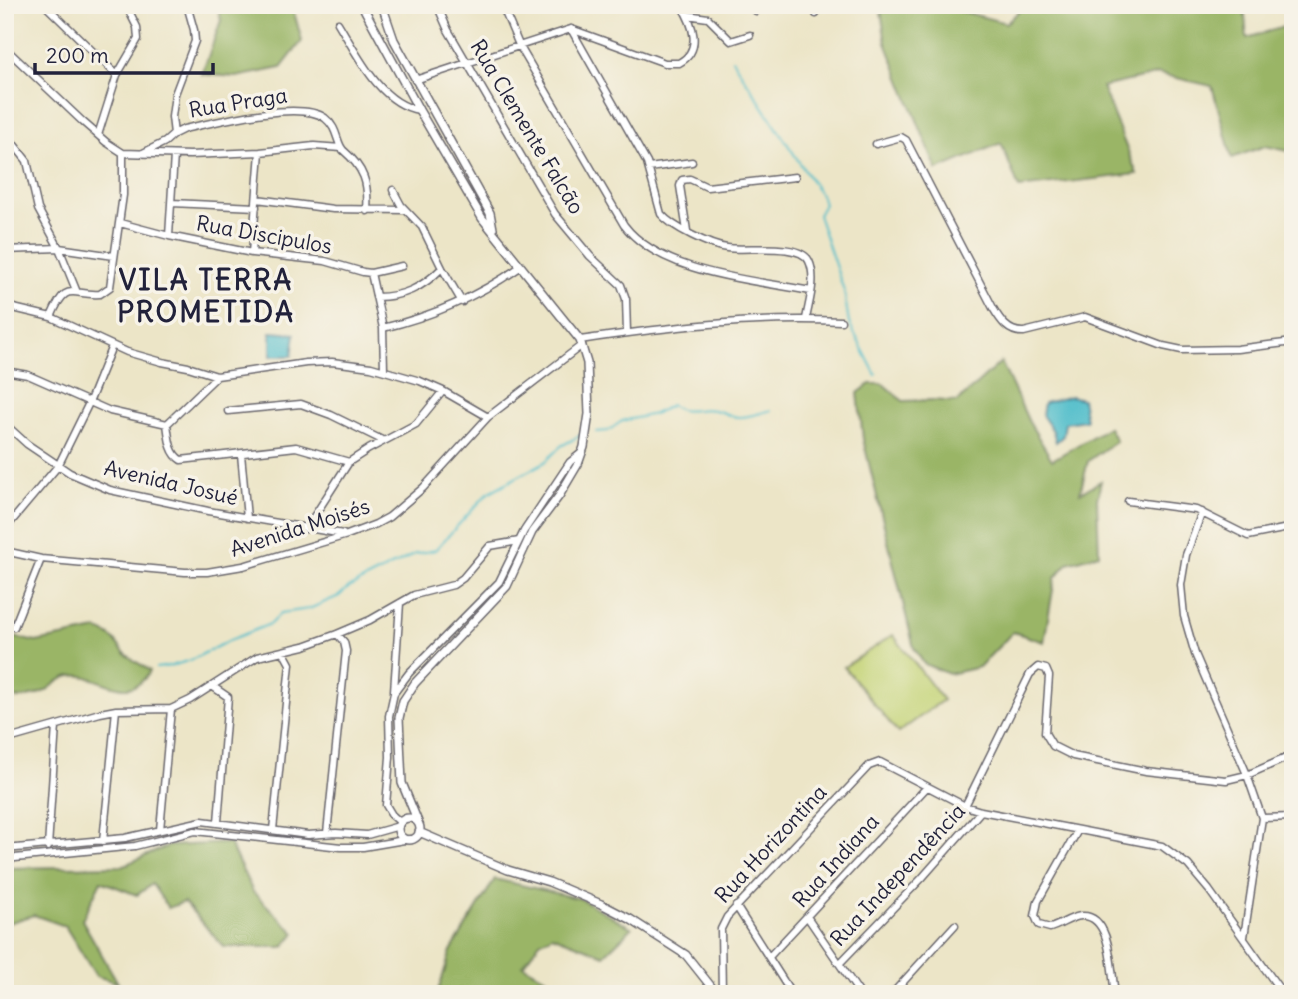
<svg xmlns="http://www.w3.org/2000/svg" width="1298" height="999" font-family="Delius,sans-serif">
<rect width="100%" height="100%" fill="#f7f3e8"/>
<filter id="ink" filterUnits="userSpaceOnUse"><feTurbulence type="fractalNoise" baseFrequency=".0143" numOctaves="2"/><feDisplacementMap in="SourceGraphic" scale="14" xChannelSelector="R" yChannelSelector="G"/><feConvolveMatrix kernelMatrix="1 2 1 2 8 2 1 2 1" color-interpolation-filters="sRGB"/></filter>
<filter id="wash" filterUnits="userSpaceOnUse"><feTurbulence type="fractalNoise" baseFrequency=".00686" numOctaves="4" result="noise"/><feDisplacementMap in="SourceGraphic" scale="28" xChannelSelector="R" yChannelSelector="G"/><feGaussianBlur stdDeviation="1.57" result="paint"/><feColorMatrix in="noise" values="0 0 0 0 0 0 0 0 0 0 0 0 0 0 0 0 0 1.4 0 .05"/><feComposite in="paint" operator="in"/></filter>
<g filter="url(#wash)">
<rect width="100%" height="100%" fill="#ece5c7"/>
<!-- green -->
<path fill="#c3d375" stroke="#727a58" stroke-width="2" d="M893,635L943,700L898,733L844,667Z"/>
<!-- forest -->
<path fill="#9ab566" stroke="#5e6c50" stroke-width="2" d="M217,5H292L302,41L281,68L236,77L202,74L221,20Z
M880,5H937L1006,23L1026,5H1244L1247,38L1293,24V152L1265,146L1232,158L1212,86L1159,74L1102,87L1137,174L1019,188L1001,143L937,170L886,43Z
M1001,362L1029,422L1052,460L1109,427L1116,441L1088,461L1080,493L1101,481L1097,499L1099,554L1068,563L1055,578L1044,642L1013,632L979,667L949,674L924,664L914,648L863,439L858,393L870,384H883L903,401L934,400L957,402Z
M97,630C120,637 115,648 131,658C137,663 143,665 150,671C127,709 99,671 71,676C60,677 52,688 43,692C31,698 18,698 5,699V635L36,642Z
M229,843L253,892L295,933L283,947H224L184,902L168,908L152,884L137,895L101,881L82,920L118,983L96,976L65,926L34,915L5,924V868L122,866L168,846Z
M495,879L581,899L632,928L604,955L552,935L540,942L523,965L574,994H437L451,951Z"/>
<!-- water -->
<path fill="#51becb" stroke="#3a7083" stroke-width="2" d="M271,332L295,334L292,356H271Z
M1071,396L1082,399L1086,420L1065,423L1063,436L1056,442L1053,431L1042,415L1044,403Z"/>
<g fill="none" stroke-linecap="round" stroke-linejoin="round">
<!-- stream -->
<path stroke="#51becb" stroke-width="2" d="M732,59L822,197L824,204L818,215L844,291L849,323L876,375
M596,432L608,431L622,421L654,414L671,405C685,417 700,405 718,411C726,413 730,417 739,417C749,417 761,413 771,410
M156,668L171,666L191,660L230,640L270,624L281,613L309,609L339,596L348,588L415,554L435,550L488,493L545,462L561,446L583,434"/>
</g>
</g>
<g filter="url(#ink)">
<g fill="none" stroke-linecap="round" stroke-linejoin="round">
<defs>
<path id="minor" d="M45,5L117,75
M437,5L448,30L555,214L590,256L621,285L626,299L627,333
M502,5L519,45L624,225C661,274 754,280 811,291
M754,5L756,11
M813,5L816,14
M687,15L708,18L731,41L750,35
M338,23C357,54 380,104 419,110
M571,29L647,163L661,214C672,227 710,246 727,248C746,251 800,242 809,261C817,278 809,302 806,319
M5,48L83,122L106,142L123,153L190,155L260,152L314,146L341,148
M415,80L571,29L665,63H679C703,50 693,24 681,5
M5,133L27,161L38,209L59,248L76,290
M174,134L172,117L175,94L195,41L194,30L187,5
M98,135L117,75L138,39L137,27L126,5
M876,144L901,137L906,140L993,308C1000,320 1008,333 1024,332L1085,317L1163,346L1182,350L1237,349L1293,342
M143,153L165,142L174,134L184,129C215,122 300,100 325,118C338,128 336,142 343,150C364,168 369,183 367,211
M649,168L692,162
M393,190L401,205L422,227L442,268L462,302
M257,199L333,209L405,210
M172,203L256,207
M120,223L169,236L252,253L325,261L363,272L371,273L402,266
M687,231L680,186L682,180L690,179L707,187L795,177
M169,236L174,155
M5,250L59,248L114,256
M252,253L260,152
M371,273L383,328L384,370
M376,297C403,297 422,288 442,268
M5,306L51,317L127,352L162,362L188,367L217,376L306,363L332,362L371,367L420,381L443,391L488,417
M51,317C67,279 71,296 100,294L110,287L123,195V153
M383,328C434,316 477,297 520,267
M580,340C666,327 754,317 841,321
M5,371L28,375L110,411L167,424
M228,411L301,404L331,415L384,441
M5,424L27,444L70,473L110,490L208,511L343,534
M167,424C169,436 169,453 181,460L296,447L349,462
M167,424L217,376
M241,454L247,518
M1128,501L1196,510L1248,536L1293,527
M1202,512L1186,555L1181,585L1184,616L1195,654L1246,772L1262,818L1244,937
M5,529L58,466L89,403L112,346
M306,529L349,462L369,449L416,424L443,391
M5,551L41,559L185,572H207L243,566L347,535L376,524L389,517L423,488L488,417L582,345
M14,627L41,559
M212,686L228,697L218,822
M394,691L400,603
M5,740L100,713L116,710L171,709L190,700L257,657L304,646L337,634L370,620L414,595L453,585L463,578L490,546L519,541
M965,806L1030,674L1038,667L1046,669L1049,676L1045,733L1053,746L1073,756L1146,771L1226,780L1247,775L1293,755
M1262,818L1293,817
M400,822L392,815L386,805L390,757L389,716L394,693L409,673L499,582L524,531L570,462L580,454
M160,830L171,709
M273,830L290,664L283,651
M1078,830L1038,901L1035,916L1039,925L1050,928C1061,925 1070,917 1081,916C1112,913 1111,972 1115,994
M327,833L346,651L344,642L337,634
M103,841L116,710
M48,847L56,726
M5,849L125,838L202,821L308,835L336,833L367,835L399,826
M5,859L135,846L195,831L341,847H363L410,839
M736,906L792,994
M808,918L860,994
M769,957L927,787
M840,963L922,878L981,811
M722,994L721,929L727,917L869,766L880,762L965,806L981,811L1162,846L1188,865L1209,890L1283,994
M892,994L955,925"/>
<path id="tertiary" d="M362,5L419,110L482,218L580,340L587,363L589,414L584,447L578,464L559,496L532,532L507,586L415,683L403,701L399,718L402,783L418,822
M382,5L394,40L490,213L493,229
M398 829a11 11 0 1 1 22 0a11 11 0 1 1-22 0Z
M419,832L508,870L549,882L601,904L630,919L686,955L717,994"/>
</defs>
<!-- minor casing -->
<use href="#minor" stroke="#69666c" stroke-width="9"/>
<!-- tertiary casing -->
<use href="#tertiary" stroke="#69666c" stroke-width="10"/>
<!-- minor -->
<use href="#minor" stroke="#fff" stroke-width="6"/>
<!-- tertiary -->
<use href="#tertiary" stroke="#fff" stroke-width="7"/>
</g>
</g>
<g text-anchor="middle" stroke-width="7" stroke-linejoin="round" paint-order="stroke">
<!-- street labels -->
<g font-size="21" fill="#22223b" stroke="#f7f3e8">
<text transform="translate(238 103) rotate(-9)" y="7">Rua Praga</text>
<text transform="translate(527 127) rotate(59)" y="7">Rua Clemente Falcão</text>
<text transform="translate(264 235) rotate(10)" y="7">Rua Discipulos</text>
<text transform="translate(171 483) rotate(13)" y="7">Avenida Josué</text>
<text transform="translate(300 528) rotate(-18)" y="7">Avenida Moisés</text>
<text transform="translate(771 844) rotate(-47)" y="7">Rua Horizontina</text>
<text transform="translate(836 861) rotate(-48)" y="7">Rua Indiana</text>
<text transform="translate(898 875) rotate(-47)" y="7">Rua Independência</text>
</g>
<!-- district labels -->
<g font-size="28" font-weight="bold" letter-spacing="2" fill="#22223b" stroke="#f7f3e8">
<text x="206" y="290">VILA TERRA<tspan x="206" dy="32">PROMETIDA</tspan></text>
</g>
</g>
<!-- margin -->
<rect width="1298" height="999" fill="none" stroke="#f7f3e8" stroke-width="28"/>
<!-- scale -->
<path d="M35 63v10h178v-10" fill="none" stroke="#22223b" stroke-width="3.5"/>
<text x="46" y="63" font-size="21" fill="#22223b" stroke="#f7f3e8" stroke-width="5" paint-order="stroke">200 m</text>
</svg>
